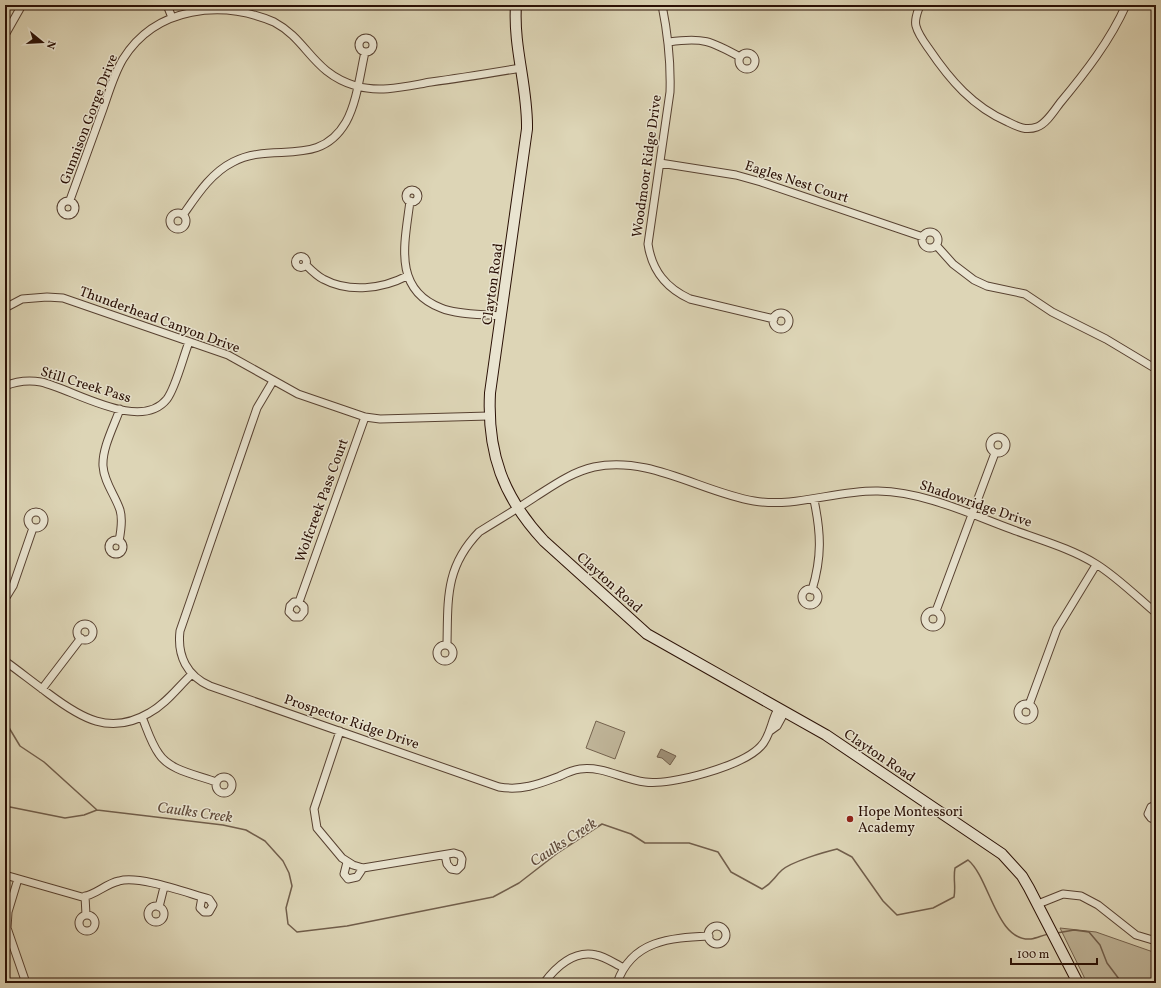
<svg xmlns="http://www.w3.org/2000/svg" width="1161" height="988" font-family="Vollkorn,serif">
<rect width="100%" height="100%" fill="#ddd5b6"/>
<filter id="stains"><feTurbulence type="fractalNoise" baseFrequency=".005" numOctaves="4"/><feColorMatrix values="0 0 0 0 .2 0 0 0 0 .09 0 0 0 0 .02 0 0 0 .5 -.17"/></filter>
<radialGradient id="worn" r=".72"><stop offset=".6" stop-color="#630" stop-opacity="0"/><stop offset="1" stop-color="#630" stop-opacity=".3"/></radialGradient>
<!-- green -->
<path fill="#bfb498" stroke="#74624e" d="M596,721L625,732L615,759L586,748Z
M1060,928L1096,932L1156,953V983H1087Z"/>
<!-- water -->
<path fill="#a0927a" stroke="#715e4b" d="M661,749L676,756L670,765L662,758L657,757Z"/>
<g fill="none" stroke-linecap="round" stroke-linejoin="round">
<!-- stream -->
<path stroke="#715e4b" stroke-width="1.5" d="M5,721L20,746L44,762L97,810
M5,806L65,818L84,815L97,810L223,825L246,830L265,841L283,861L289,873L292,886L286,908L288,924L297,932L347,926L493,897L519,883L559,852L602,824L631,834L645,843H689L718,852L731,872L762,889C774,882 773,878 782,870C791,862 824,852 837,849L852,857L883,901L897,915L933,908L954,897C956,887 953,878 955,868L968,860C990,878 996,942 1031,939C1037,938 1043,935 1049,934
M1057,933L1074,930L1089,932L1100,945L1107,963L1122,983"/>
<defs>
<path id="minor" d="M167,5L171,15
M662,5C668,35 671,62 670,92L648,244C652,271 666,288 690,299L774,319
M920,5C918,11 914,19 916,26C918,34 924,42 929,49C950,80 973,107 1008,122C1018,127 1026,131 1037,127C1046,124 1054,111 1060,103C1085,73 1110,41 1126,5
M5,35L22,5
M359 45a7 7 0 1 1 14 0a7 7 0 1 1-14 0Z
M669,42C703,37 711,41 740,57
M739 61a8 8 0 1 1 16 0a8 8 0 1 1-16 0Z
M660,163L736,175L761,182L923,237
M406 196a6 6 0 1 1 12 0a6 6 0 1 1-12 0Z
M70,200C81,170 92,140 103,109C109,92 114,74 123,59C156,6 222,0 274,22C308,40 312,73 356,86C381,93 407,86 431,82C461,78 491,73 521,68
M61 208a7 7 0 1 1 14 0a7 7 0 1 1-14 0Z
M410,201C405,242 392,289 441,308C458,315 482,314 501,316
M170 221a8 8 0 1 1 16 0a8 8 0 1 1-16 0Z
M183,215C197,195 211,173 233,162C273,141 319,169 346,122C357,102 360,74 365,52
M922 240a8 8 0 1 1 16 0a8 8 0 1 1-16 0Z
M936,245L953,264L974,280L987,286L1025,294L1052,312L1106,339L1156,369
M295.5 262a5.5 5.5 0 1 1 11 0a5.5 5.5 0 1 1-11 0Z
M306,265C311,270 317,276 323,279C349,293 382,289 407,276
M5,308L22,299L47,297L63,298L228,355L298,394L365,417L380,419L489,416
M773 321a8 8 0 1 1 16 0a8 8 0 1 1-16 0Z
M273,381L257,408L180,631C177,656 187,676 210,686L499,787C522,791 539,784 560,776C566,773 573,770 580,769C603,766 622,779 645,782C670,786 743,766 761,746C770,737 771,722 777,711L783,710V715L777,726L770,731
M5,386C17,381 29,380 41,382C73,389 140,433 167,399C176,387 183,357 189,342
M990 445a8 8 0 1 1 16 0a8 8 0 1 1-16 0Z
M28 520a8 8 0 1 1 16 0a8 8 0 1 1-16 0Z
M109 547a7 7 0 1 1 14 0a7 7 0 1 1-14 0Z
M119,541C121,531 123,520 120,510C115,495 104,482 103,466C102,448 114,426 120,409
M802 597a8 8 0 1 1 16 0a8 8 0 1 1-16 0Z
M812,590C822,557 821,533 814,500
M5,599L13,586L33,528
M299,602L304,607V612L300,617H294L289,612L290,606L294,602H299L365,417
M936,611L995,453
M925 619a8 8 0 1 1 16 0a8 8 0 1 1-16 0Z
M77 632a8 8 0 1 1 16 0a8 8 0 1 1-16 0Z
M447,644C448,599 445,567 479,532C498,520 517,509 535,497C554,485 572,472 594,467C649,455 701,492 754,501C796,508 836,490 878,491C924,492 968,513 1011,529C1040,540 1070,548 1096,564C1117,577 1137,597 1156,613
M437 653a8 8 0 1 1 16 0a8 8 0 1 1-16 0Z
M5,661C20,672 34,683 49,694C81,718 110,736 149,713C166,704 178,687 192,674
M42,689L81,638
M1018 712a8 8 0 1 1 16 0a8 8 0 1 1-16 0Z
M1029,705L1057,629L1096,565
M142,717C147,729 151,743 159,754C170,771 198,775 216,782
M340,731L314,809L317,828L342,858L353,865L363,868L454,853L460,855L462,859L461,866L457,870L451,869L447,864L445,855
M216 785a8 8 0 1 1 16 0a8 8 0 1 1-16 0Z
M1156,805L1151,807L1148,814L1151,818L1156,820
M347,862L344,874L348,879L357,877L363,868
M5,875L82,897C96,895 105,884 119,881C139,875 187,893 209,899L213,905L209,912H204L200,908L202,897
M18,879L8,912L7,928L26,983
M85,896L86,915
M1038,904L1063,894L1081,896L1098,905L1136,935L1156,941
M148 914a8 8 0 1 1 16 0a8 8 0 1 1-16 0Z
M159,907L164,887
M79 923a8 8 0 1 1 16 0a8 8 0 1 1-16 0Z
M708 935a9 9 0 1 1 18 0a9 9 0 1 1-18 0Z
M544,983C556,967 574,950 596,955C606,957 615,964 624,968
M617,983C632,940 670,938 709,936"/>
<path id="secondary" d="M516,5C513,47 528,88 527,129L490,393C487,453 503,497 544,541L647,634L826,735L1002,854L1022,876L1029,888L1078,983"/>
</defs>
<!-- minor casing -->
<use href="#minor" stroke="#574131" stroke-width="9"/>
<!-- secondary casing -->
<use href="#secondary" stroke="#2a1005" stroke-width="12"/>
<!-- minor -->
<use href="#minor" stroke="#e9e4d0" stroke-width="7"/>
<!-- secondary -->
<use href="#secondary" stroke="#e9e4d0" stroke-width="10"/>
</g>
<!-- markers -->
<circle fill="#8f2418" stroke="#e9e4d0" stroke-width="1.5" cx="850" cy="819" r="4"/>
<g text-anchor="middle" stroke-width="3" stroke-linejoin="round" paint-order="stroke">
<!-- street labels -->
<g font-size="14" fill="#2a1005" stroke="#e9e4d0">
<text transform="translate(88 119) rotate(-69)" y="5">Gunnison Gorge Drive</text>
<text transform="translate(646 166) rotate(-82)" y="5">Woodmoor Ridge Drive</text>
<text transform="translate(797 181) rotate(18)" y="5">Eagles Nest Court</text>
<text transform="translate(492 284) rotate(-82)" y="5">Clayton Road</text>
<text transform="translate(160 319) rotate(20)" y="5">Thunderhead Canyon Drive</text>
<text transform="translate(86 384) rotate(17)" y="5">Still Creek Pass</text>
<text transform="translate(321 500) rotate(-70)" y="5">Wolfcreek Pass Court</text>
<text transform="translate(976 503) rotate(19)" y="5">Shadowridge Drive</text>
<text transform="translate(610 582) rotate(42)" y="5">Clayton Road</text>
<text transform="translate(352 721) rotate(19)" y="5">Prospector Ridge Drive</text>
<text transform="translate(880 755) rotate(34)" y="5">Clayton Road</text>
</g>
<!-- poi labels -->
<g font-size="14" fill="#2a1005" stroke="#e9e4d0" text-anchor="start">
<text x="858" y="816">Hope Montessori<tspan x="858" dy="16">Academy</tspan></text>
</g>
<!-- water labels -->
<g font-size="15" font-style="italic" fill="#5f4a3a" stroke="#e9e4d0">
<text transform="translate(195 812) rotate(8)" y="5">Caulks Creek</text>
<text transform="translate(563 842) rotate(-33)" y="5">Caulks Creek</text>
</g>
</g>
<!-- margin -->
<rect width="1161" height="988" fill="none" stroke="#ddd5b6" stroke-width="20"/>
<rect x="6" y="6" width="1149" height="976" fill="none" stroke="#2a1005" stroke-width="2"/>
<rect x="10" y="10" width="1141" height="968" fill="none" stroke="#2a1005"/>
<!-- north arrow -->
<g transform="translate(42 42) rotate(108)" stroke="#e9e4d0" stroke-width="3" paint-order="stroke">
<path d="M0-3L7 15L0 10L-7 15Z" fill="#2a1005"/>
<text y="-6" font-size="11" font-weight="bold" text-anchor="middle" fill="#2a1005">N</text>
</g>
<!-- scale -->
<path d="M1011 958v6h86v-6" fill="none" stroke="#2a1005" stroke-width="2"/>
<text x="1017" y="958" font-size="12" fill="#2a1005" stroke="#e9e4d0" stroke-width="3" paint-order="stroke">100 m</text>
<rect width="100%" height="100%" filter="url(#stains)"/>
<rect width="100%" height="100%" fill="url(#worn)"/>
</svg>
